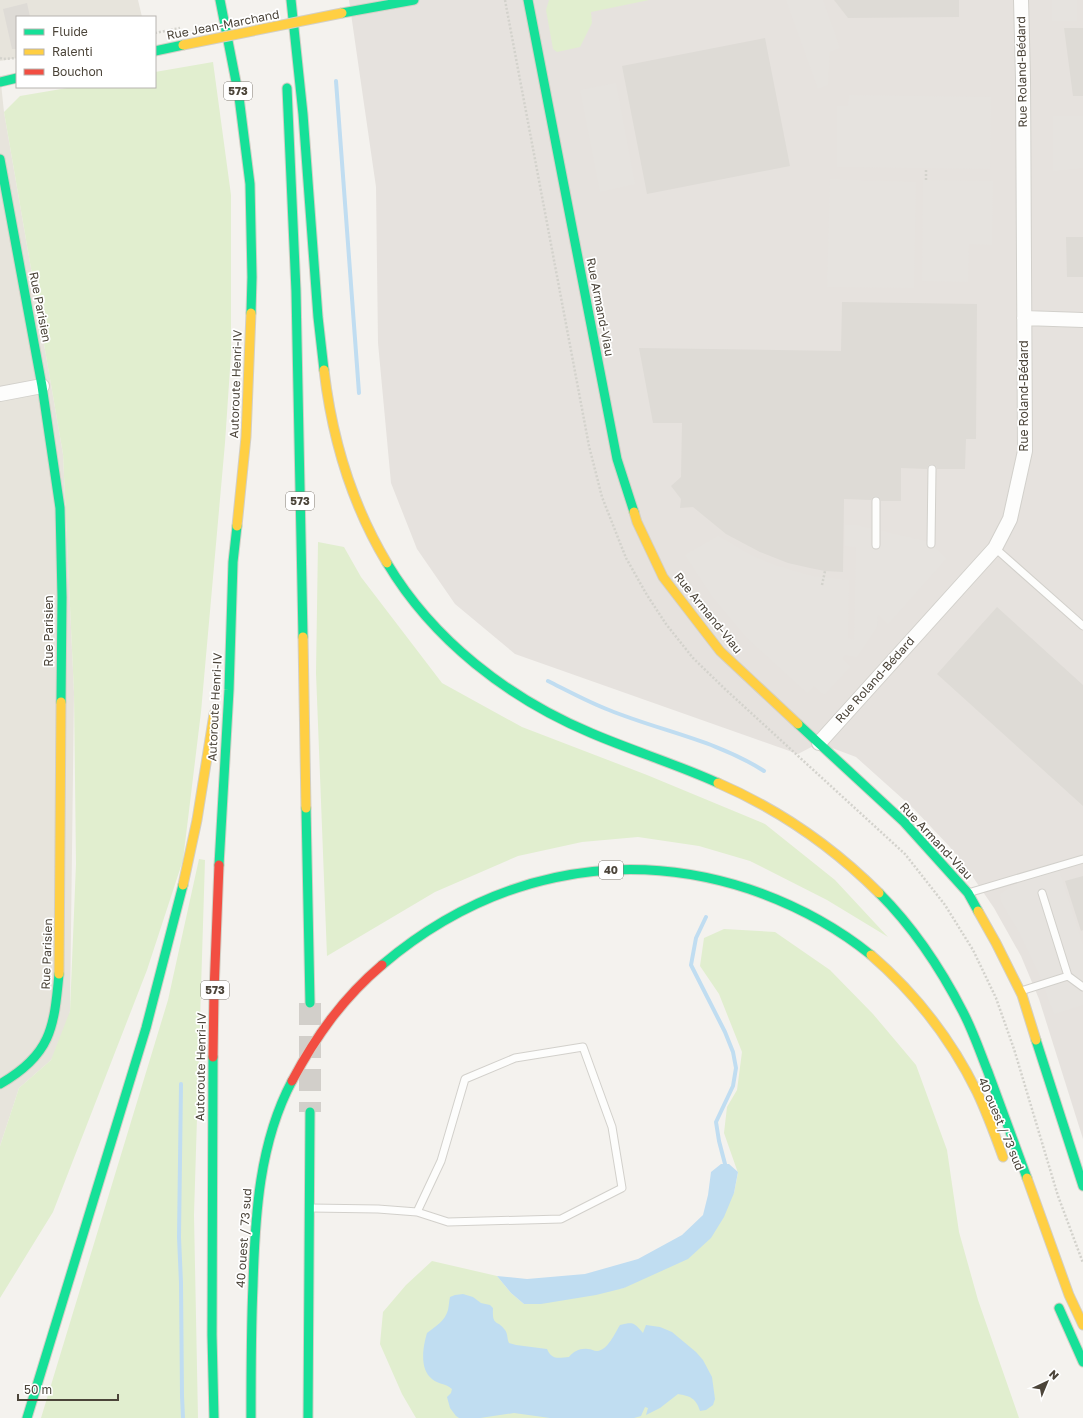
<svg xmlns="http://www.w3.org/2000/svg" width="1083" height="1418" font-family="'Golos Text',sans-serif">
<rect width="100%" height="100%" fill="#f4f2ee"/>
<!-- residential -->
<path fill="#e7e4dc" d="M0,0H138L142,17H17V58L0,61Z
M0,74L4,112L63,454L74,693L70,1011L65,1037L51,1060L19,1088L0,1146Z"/>
<!-- industrial -->
<path fill="#e6e2de" d="M349,0H1083V1139L1039,999L1021,956L994,908L966,867L949,846L914,809L856,757L819,743L798,754L515,654L455,604L417,549L391,483L378,343L376,187Z"/>
<!-- green -->
<path fill="#e1eecf" d="M549,0H649L591,12L592,23L580,47L557,52L553,49L546,10Z
M213,62L231,195V354L225,443L201,712L183,860L147,970L53,1212L0,1298V1146L19,1088L51,1060L70,1011L76,864L74,693L63,454L4,112L20,96L73,87H155V72Z
M318,542L344,547L361,577L442,683L522,727L647,775L765,824L835,880L888,937L827,900L750,861L699,846L638,837L582,842L518,856L435,892L327,956L316,673Z
M199,859L205,860L194,1215L198,1418H41L168,1000Z
M724,929L775,932L830,970L873,1014L916,1065L947,1150L959,1232L978,1300L1019,1418H416L402,1394L380,1344L383,1312L406,1285L432,1261L497,1276L511,1293L524,1304L624,1288L734,1193L738,1173L724,1133L727,1107L737,1090L742,1052L719,994L700,966L704,938Z"/>
<!-- parking -->
<path fill="#e6e3df" d="M786,0H823L840,48L830,52L828,85L818,89Z
M1052,0H1077V21H1052Z
M616,83L635,184L600,192L580,90Z
M849,95L991,97L990,169L837,167V106H848Z
M1053,116H1083V168L1053,171Z
M830,179L916,182L914,288L827,287Z
M923,180L993,181L992,245L969,244L968,282L922,281Z
M845,525H857L929,542L946,559L888,624L878,614L877,627L857,657L845,655L842,659L850,667L824,695L814,686L807,693L747,638L712,596L685,555L718,536L755,557L775,565L812,576L849,580L848,638L854,640L856,547L845,546Z
M1059,870L1083,945V1005L1054,1014L1040,976L1019,932L1001,902L1000,894L1016,884Z"/>
<!-- water -->
<path fill="#c0ddf1" d="M721,1164H729L738,1172L734,1193L724,1217L711,1238L688,1259L624,1288L596,1295L541,1304H524L511,1293L497,1276L527,1279L585,1274L638,1259L682,1235L703,1215L708,1195L711,1172Z
M463,1294L473,1297L481,1303L490,1305L493,1308C492,1327 497,1319 505,1330C508,1334 507,1339 509,1343L516,1345L547,1349C552,1360 558,1358 569,1357C574,1351 580,1348 588,1349C591,1349 594,1351 597,1351C608,1350 615,1333 620,1325C633,1322 634,1322 643,1333L646,1325L660,1327L672,1332L696,1352L703,1360L712,1377L715,1399L713,1405L706,1410L700,1411C696,1398 690,1396 678,1394L660,1408L646,1415L648,1408L645,1407L641,1416L634,1418H550L514,1413L480,1418H459L456,1416L450,1408L447,1397L451,1393L452,1389C445,1383 437,1384 432,1379C419,1369 423,1346 427,1333C436,1326 445,1321 448,1310C449,1305 449,1301 450,1297L455,1295Z"/>
<g fill="none" stroke-linecap="round" stroke-linejoin="round">
<!-- stream -->
<path stroke="#c0ddf1" stroke-width="4" d="M336,81L359,393
M548,681C568,691 588,702 609,710C660,731 716,740 764,771
M706,917L696,938L691,965L725,1032L733,1052L736,1068L733,1086L716,1122L719,1141L725,1164
M181,1084L179,1237L181,1283L182,1396L183,1418"/>
</g>
<!-- building -->
<path fill="#dedbd6" d="M834,0H959V17L848,18Z
M27,3L30,17H17V49H12L3,9Z
M1064,28H1083V96H1073Z
M765,38L790,166L647,194L622,66Z
M1066,237H1083V277H1067Z
M842,302L977,304L976,439H966L965,469H937L936,466L932,464L929,465L927,469L901,468V501H881L879,497L876,496L873,497L871,500L844,499L843,572L825,571L810,568L788,563L760,552L726,534L693,507L680,508L681,499L671,486L681,477L682,423H653L639,348L841,351Z
M997,607L1083,685V806L937,674Z
M1083,876V930L1081,931L1065,881Z"/>
<g fill="none" stroke-linecap="round" stroke-linejoin="round">
<!-- highway-tunnel -->
<path stroke="#d2cfca" stroke-width="22" stroke-dasharray="22 11" stroke-linecap="butt" d="M310,1003V1112"/>
<defs>
<path id="lane" d="M876,501V545
M931,544L932,469
M995,548L1083,626
M968,893L1083,859
M1068,976L1083,987
M1021,991L1068,976L1042,893
M311,1208L378,1209L417,1212L448,1222L561,1219L622,1188L612,1127L583,1047L515,1058L465,1079L441,1161L417,1212"/>
<path id="street" d="M1024,318L1083,320
M0,394L42,386
M819,743L995,548L1010,519L1025,451L1023,78L1021,0"/>
<path id="fast" d="M220,0L239,97L250,184L252,277L251,313
M291,0L303,114L318,317L324,370
M528,0L617,459L634,512
M342,13L414,0
M155,51L183,45
M0,82L17,78
M287,88L296,291L303,637
M0,159L42,386L60,508L62,597L61,702
M387,563C433,640 508,698 591,733C633,751 676,764 718,783
M798,724L904,822L968,893L978,911
M306,808L310,1003
M219,865L229,690L233,562L237,526
M879,893C913,927 941,969 963,1012C973,1031 980,1052 988,1072C1001,1107 1014,1142 1027,1178
M382,965C487,876 617,846 749,889C793,904 835,926 871,955
M1036,1040L1083,1186
M213,1057L212,1335L214,1418
M0,1084C51,1055 54,1028 59,974
M1059,1308L1083,1362
M27,1418L146,1028L183,885
M251,1418C251,1373 251,1329 253,1285C255,1216 259,1143 292,1081
M308,1418L310,1112"/>
<path id="slow" d="M324,370C332,438 351,503 387,563
M634,512L637,522L663,577L720,651L798,724
M237,526L246,437L251,313
M303,637L306,808
M718,783C778,809 832,846 879,893
M183,885L197,820L214,714
M978,911L996,943L1022,995L1036,1040
M871,955C915,993 951,1039 977,1092C987,1113 995,1135 1003,1157
M59,974L61,702
M1027,1178L1069,1295L1083,1325"/>
<path id="jam" d="M213,1057L214,992L219,865
M292,1081C316,1036 343,998 382,965"/>
</defs>
<!-- lane casing -->
<use href="#lane" stroke="#d2d0cb" stroke-width="9"/>
<!-- street casing -->
<use href="#street" stroke="#d2d0cb" stroke-width="16"/>
<!-- fast casing -->
<use href="#fast" stroke="#d3cfc5" stroke-width="11"/>
<!-- slow casing -->
<use href="#slow" stroke="#d3cfc5" stroke-width="11"/>
<!-- jam casing -->
<use href="#jam" stroke="#d3cfc5" stroke-width="11"/>
<!-- path -->
<path stroke="#d3d2cc" stroke-width="2.5" stroke-dasharray="2 2" stroke-linecap="butt" d="M505,0L589,446L602,497L626,558L647,595L666,624L693,658L725,689L905,854L945,905L973,950L996,998L1014,1049L1058,1196L1083,1263
M155,33L180,28
M0,58L3,59L17,58
M926,180V168
M822,585L825,571"/>
<!-- lane -->
<use href="#lane" stroke="#fdfdfc" stroke-width="7"/>
<!-- street -->
<use href="#street" stroke="#fdfdfc" stroke-width="14"/>
<!-- fast -->
<use href="#fast" stroke="#16e098" stroke-width="9"/>
<!-- slow -->
<use href="#slow" stroke="#ffcf43" stroke-width="9"/>
<!-- jam -->
<use href="#jam" stroke="#f24e42" stroke-width="9"/>
<defs>
<path id="slow-bridge" d="M183,45L342,13"/>
</defs>
<!-- slow-bridge casing -->
<use href="#slow-bridge" stroke="#d3cfc5" stroke-width="11" stroke-linecap="butt"/>
<!-- slow-bridge -->
<use href="#slow-bridge" stroke="#ffcf43" stroke-width="9"/>
</g>
<g text-anchor="middle" stroke-width="3.5" stroke-linejoin="round" paint-order="stroke">
<!-- shield labels -->
<g fill="#fff" stroke="#817c74" stroke-width="1">
<rect x="224" y="82" width="28" height="18" rx="3"/>
<rect x="286" y="492" width="28" height="18" rx="3"/>
<rect x="599" y="861" width="24" height="18" rx="3"/>
<rect x="201" y="981" width="28" height="18" rx="3"/>
</g>
<g font-size="11" font-weight="bold" fill="#4b4439">
<text x="238" y="95">573</text>
<text x="300" y="505">573</text>
<text x="611" y="874">40</text>
<text x="215" y="994">573</text>
</g>
<!-- street labels -->
<g font-size="12" fill="#4b4439" stroke="#fff">
<text transform="translate(223 25) rotate(-11)" y="4">Rue Jean-Marchand</text>
<text transform="translate(1022 72) rotate(-91)" y="4">Rue Roland-Bédard</text>
<text transform="translate(40 307) rotate(79)" y="4">Rue Parisien</text>
<text transform="translate(600 307) rotate(79)" y="4">Rue Armand-Viau</text>
<text transform="translate(236 384) rotate(-88)" y="4">Autoroute Henri-IV</text>
<text transform="translate(1024 396) rotate(-90)" y="4">Rue Roland-Bédard</text>
<text transform="translate(708 613) rotate(51)" y="4">Rue Armand-Viau</text>
<text transform="translate(49 631) rotate(-90)" y="4">Rue Parisien</text>
<text transform="translate(875 680) rotate(-48)" y="4">Rue Roland-Bédard</text>
<text transform="translate(215 707) rotate(-87)" y="4">Autoroute Henri-IV</text>
<text transform="translate(936 841) rotate(47)" y="4">Rue Armand-Viau</text>
<text transform="translate(47 954) rotate(-88)" y="4">Rue Parisien</text>
<text transform="translate(201 1067) rotate(-89)" y="4">Autoroute Henri-IV</text>
<text transform="translate(1001 1124) rotate(67)" y="4">40 ouest / 73 sud</text>
<text transform="translate(244 1238) rotate(-86)" y="4">40 ouest / 73 sud</text>
</g>
</g>
<!-- legend -->
<rect x="16" y="16" width="140" height="72" fill="#ffffff" stroke="#b7b4b0"/>
<rect x="24" y="29" width="20" height="6" fill="#16e098" stroke="#b7b4b0"/>
<text x="52" y="36" font-size="12" fill="#4b4439">Fluide</text>
<rect x="24" y="49" width="20" height="6" fill="#ffcf43" stroke="#b7b4b0"/>
<text x="52" y="56" font-size="12" fill="#4b4439">Ralenti</text>
<rect x="24" y="69" width="20" height="6" fill="#f24e42" stroke="#b7b4b0"/>
<text x="52" y="76" font-size="12" fill="#4b4439">Bouchon</text>
<!-- north arrow -->
<g transform="translate(1047 1382) rotate(44)" stroke="#ffffff" stroke-width="3" paint-order="stroke">
<path d="M0-3L7 15L0 10L-7 15Z" fill="#4b4439"/>
<text y="-6" font-size="11" font-weight="bold" text-anchor="middle" fill="#4b4439">N</text>
</g>
<!-- scale -->
<path d="M18 1394v6h100v-6" fill="none" stroke="#4b4439" stroke-width="2"/>
<text x="24" y="1394" font-size="12" fill="#4b4439" stroke="#ffffff" stroke-width="3" paint-order="stroke">50 m</text>
</svg>
